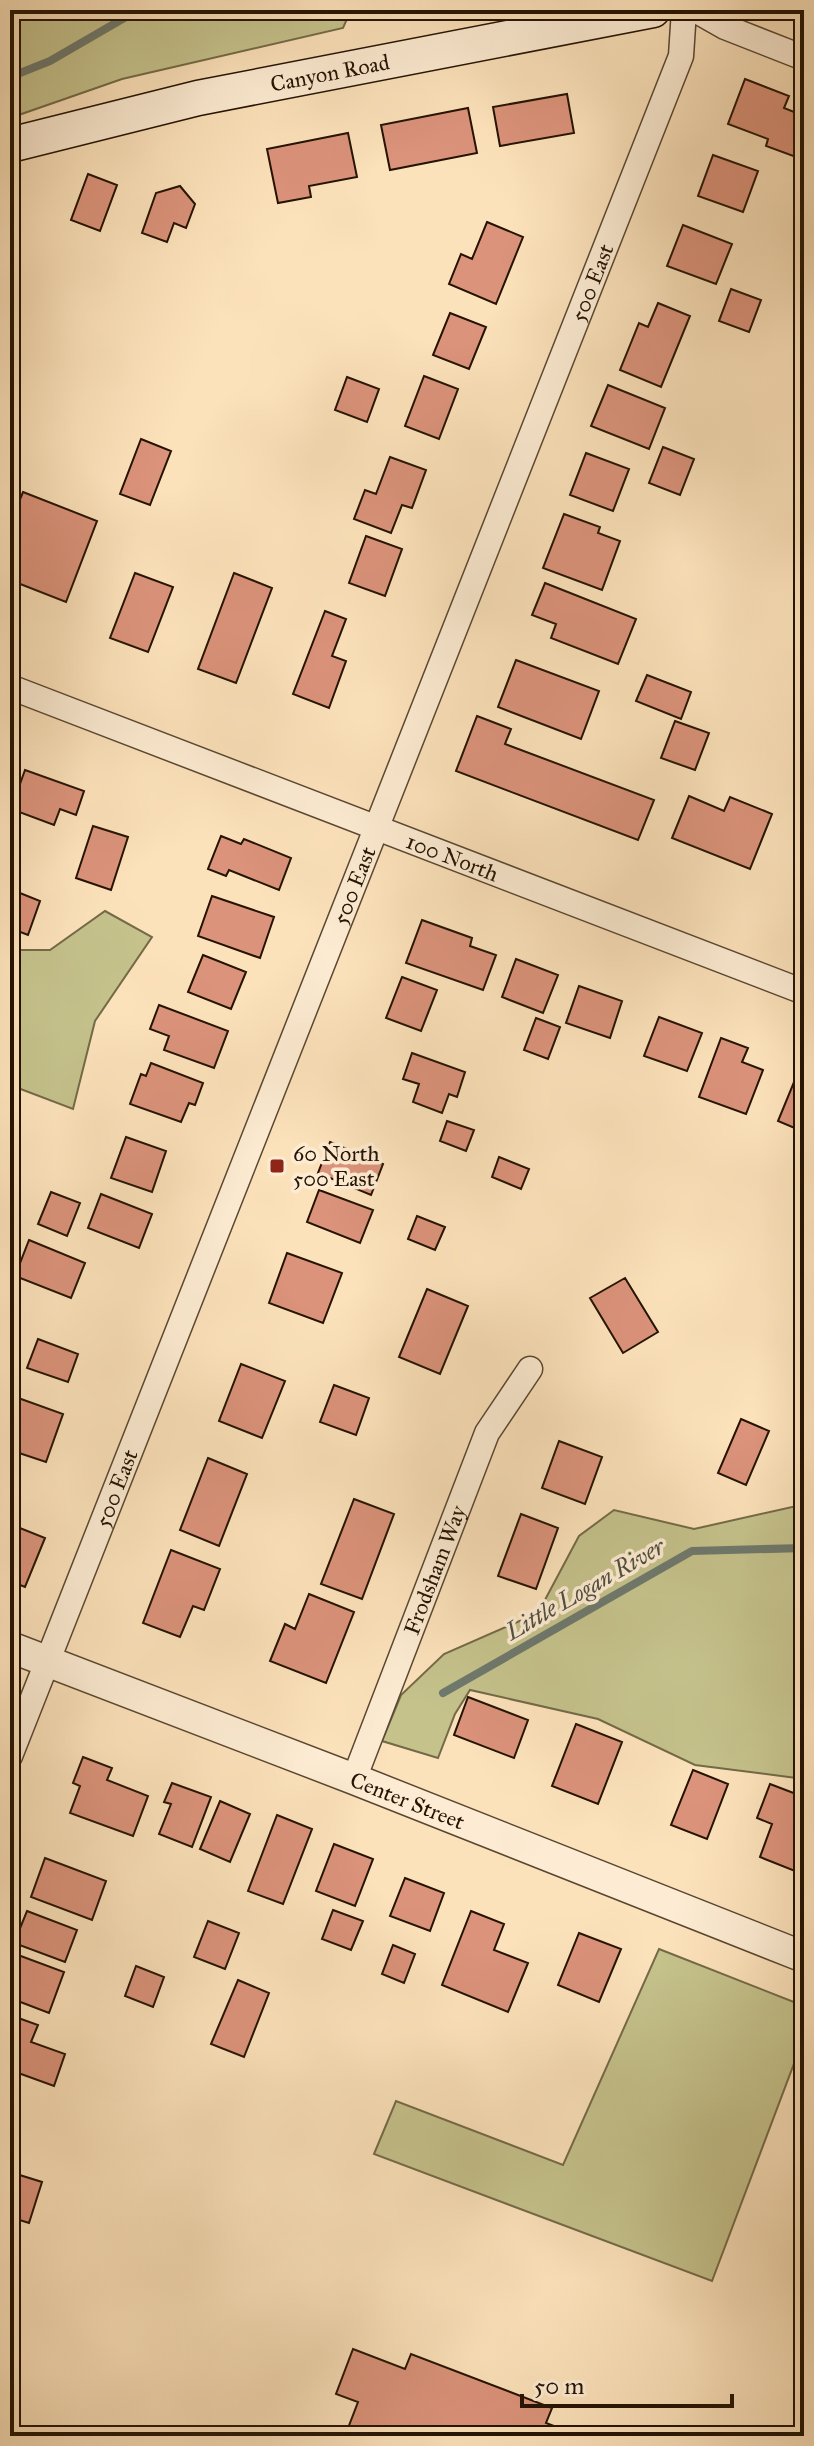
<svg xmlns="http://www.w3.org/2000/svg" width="814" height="2446" font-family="'IM FELL Great Primer',serif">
<rect width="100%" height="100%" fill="#fce2bb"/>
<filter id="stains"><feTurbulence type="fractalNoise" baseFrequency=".0025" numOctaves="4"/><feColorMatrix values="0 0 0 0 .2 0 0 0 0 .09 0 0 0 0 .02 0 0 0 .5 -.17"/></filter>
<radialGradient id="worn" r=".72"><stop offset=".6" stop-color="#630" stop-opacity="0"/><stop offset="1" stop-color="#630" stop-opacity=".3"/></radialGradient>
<!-- green -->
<path fill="#c5c28c" stroke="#746a48" stroke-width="2" d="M10,10H351L343,28L122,79L10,118Z
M105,911L152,937L95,1021L73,1109L10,1085V950H50Z
M801,1505L804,1506V1779L695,1765L598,1719L470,1690L455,1714L438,1758L382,1741L401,1695L444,1654L538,1613L579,1536L614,1510L694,1529Z
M659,1949L804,2006V2037L712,2281L374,2154L396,2101L563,2165Z"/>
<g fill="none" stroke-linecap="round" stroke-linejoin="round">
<!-- stream -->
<path stroke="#6e796d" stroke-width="8" d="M10,77L50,61L138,10
M443,1693L692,1551L804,1548"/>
</g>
<!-- building -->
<path fill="#db937b" stroke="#241303" stroke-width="2" d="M745,79L789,96L784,108L804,116V136L796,157L766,146L768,139L728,124Z
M567,94L574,133L500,146L493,107Z
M468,108L477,153L390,170L381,125Z
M348,133L357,177L309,186L311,197L278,203L267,149Z
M713,155L758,171L743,212L698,196Z
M88,174L117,185L100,231L71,220Z
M180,186L195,204L186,228L174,223L167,242L142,233L156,193Z
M487,222L523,237L496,304L449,284L461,254L472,259Z
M683,225L732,244L716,284L667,266Z
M731,289L761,300L749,332L719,321Z
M658,303L690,316L661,387L620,370L639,323L648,327Z
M450,313L486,327L469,369L433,355Z
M424,376L458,389L439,439L405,426Z
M347,377L379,389L367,422L335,410Z
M608,385L665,408L649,449L591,426Z
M141,439L171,451L150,505L120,494Z
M663,447L694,459L680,495L649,483Z
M586,453L629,469L613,511L570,495Z
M390,457L426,470L412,508L402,505L391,533L354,519L365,490L376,494Z
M23,492L97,521L66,602L10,580V524Z
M564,514L600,527L598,533L620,541L602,590L543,568Z
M366,536L402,549L385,596L349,583Z
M135,573L173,587L148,652L110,638Z
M234,573L272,588L236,683L198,669Z
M545,583L636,619L618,664L551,638L556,624L532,615Z
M325,611L346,619L332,656L346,661L329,708L293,694Z
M516,660L599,691L581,739L498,707Z
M647,675L691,692L681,719L636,701Z
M477,716L511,729L505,744L654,800L638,840L456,771Z
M675,721L709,733L695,770L661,758Z
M25,770L84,791L76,815L60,809L54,825L11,809Z
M689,796L724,811L730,797L772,814L750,869L672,838Z
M93,826L128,837L111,890L76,878Z
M221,836L241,844L244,839L291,858L279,890L229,870L226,876L208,869Z
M804,856V884L795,881Z
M10,889L40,901L28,935L10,928Z
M212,896L274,917L260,958L198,936Z
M422,920L472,938L470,946L496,955L483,990L406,963Z
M203,955L246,972L231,1009L188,992Z
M516,959L558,975L543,1013L502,997Z
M402,977L437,990L421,1031L386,1018Z
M579,986L622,1001L610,1038L566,1023Z
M159,1005L228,1031L214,1068L164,1050L169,1036L150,1029Z
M659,1017L702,1033L687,1071L644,1056Z
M536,1018L560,1027L548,1059L524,1050Z
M721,1038L748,1048L742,1062L763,1070L746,1114L699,1097Z
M412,1053L465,1072L457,1097L449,1094L442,1113L413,1102L419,1084L403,1079Z
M151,1063L203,1083L195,1105L189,1103L181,1122L130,1104L141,1074L146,1076Z
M794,1082L804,1086V1132L778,1121Z
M447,1121L474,1130L466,1151L440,1141Z
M126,1137L166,1151L152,1192L111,1178Z
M330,1142L383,1164L371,1195L318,1173Z
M499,1157L529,1169L521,1189L492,1177Z
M319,1190L373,1210L360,1243L307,1222Z
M51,1192L80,1203L67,1236L38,1224Z
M101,1194L152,1214L139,1248L88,1228Z
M417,1216L445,1227L435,1250L408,1239Z
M29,1240L85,1263L71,1298L15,1276Z
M287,1253L342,1273L323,1323L269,1303Z
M625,1278L658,1332L623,1353L590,1298Z
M427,1289L468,1306L440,1374L399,1357Z
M38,1339L78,1354L68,1382L27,1368Z
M241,1364L285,1381L262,1438L219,1421Z
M334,1385L369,1398L356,1435L320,1422Z
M10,1395L63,1414L46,1462L10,1450Z
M741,1419L769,1431L746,1485L718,1473Z
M559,1441L602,1457L585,1504L542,1488Z
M208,1458L247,1474L219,1546L180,1530Z
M354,1499L394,1514L362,1599L321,1584Z
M521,1514L558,1528L536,1589L498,1576Z
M10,1524L45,1538L25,1587L10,1581Z
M171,1550L220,1569L204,1610L193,1606L180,1637L143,1623Z
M309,1594L354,1612L326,1683L270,1661L285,1624L295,1629Z
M468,1697L528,1720L514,1758L454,1735Z
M576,1724L622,1742L598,1804L552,1786Z
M83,1757L112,1768L107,1780L148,1796L133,1836L70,1813L80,1786L73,1783Z
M693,1770L728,1784L707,1839L671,1825Z
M172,1783L211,1797L192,1847L159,1834L171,1804L164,1802Z
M770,1784L804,1797V1863L800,1873L760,1857L772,1824L757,1818Z
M220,1801L250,1814L230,1862L200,1849Z
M277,1815L312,1829L283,1904L248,1891Z
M334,1844L373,1859L355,1906L316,1891Z
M45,1858L106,1881L92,1920L31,1897Z
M405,1878L444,1893L430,1931L390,1916Z
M333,1910L363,1921L351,1950L322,1939Z
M27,1911L77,1930L65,1962L14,1943Z
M471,1911L504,1924L494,1950L528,1963L508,2012L442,1985Z
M208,1921L239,1933L225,1969L194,1957Z
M579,1933L621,1949L599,2002L558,1985Z
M393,1945L415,1954L404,1983L382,1974Z
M10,1952L64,1972L49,2013L10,1998Z
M136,1966L164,1977L153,2007L125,1996Z
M238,1980L269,1993L244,2057L211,2044Z
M10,2015L38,2025L31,2042L65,2054L54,2086L10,2070Z
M10,2172L42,2182L29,2223L10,2217Z
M353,2349L405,2369L411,2354L552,2408L546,2423L580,2436H345L358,2402L336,2394Z"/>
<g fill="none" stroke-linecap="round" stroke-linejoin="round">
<defs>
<g id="minor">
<path d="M695,10L725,27L804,58"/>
<path id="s1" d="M10,687L804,992"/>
<path id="s2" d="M10,1756L681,56L684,10"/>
<path id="s3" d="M354,1779L487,1433L530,1369"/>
</g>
<g id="tertiary">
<path id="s4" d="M10,1647L354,1779L804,1957"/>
</g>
<g id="secondary">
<path id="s5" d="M10,145L198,98L653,10"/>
</g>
</defs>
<!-- minor casing -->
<use href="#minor" stroke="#5a4731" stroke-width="27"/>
<!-- tertiary casing -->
<use href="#tertiary" stroke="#5a4731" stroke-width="33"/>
<!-- secondary casing -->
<use href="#secondary" stroke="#241303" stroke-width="37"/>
<!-- minor -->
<use href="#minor" stroke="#fdecd3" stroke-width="24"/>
<!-- tertiary -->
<use href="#tertiary" stroke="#fdecd3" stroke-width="30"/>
<!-- secondary -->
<use href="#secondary" stroke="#fdecd3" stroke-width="34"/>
</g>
<!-- markers -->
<rect fill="#8f2418" stroke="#fdecd3" stroke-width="3" x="269" y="1158" width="16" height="16" rx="4"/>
<g text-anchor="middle" stroke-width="7" stroke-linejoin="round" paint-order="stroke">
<!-- street labels -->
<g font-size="22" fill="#241303" stroke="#fdecd3">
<text dy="8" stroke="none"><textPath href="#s5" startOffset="328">Canyon Road</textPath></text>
<text dy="8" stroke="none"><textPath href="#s2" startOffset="1584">500 East</textPath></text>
<text dy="8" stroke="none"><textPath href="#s1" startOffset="474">100 North</textPath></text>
<text dy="8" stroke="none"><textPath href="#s2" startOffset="936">500 East</textPath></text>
<text dy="8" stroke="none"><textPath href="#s2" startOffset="288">500 East</textPath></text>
<text dy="8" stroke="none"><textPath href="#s3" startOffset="224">Frodsham Way</textPath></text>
<text dy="8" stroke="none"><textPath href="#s4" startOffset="426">Center Street</textPath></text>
</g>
<!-- poi labels -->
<g font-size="22" fill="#241303" stroke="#fdecd3" text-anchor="start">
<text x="293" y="1161">60 North<tspan x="293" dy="25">500 East</tspan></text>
</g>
<!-- water labels -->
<g font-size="24" font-style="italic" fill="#4f4e41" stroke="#fdecd3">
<text transform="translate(585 1589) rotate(-30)" y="8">Little Logan River</text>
</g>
</g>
<!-- margin -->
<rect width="814" height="2446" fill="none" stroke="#fce2bb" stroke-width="40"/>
<rect x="12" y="12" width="790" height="2422" fill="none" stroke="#241303" stroke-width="4"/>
<rect x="20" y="20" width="774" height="2406" fill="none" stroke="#241303" stroke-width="2"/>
<!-- scale -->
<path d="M522 2394v12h210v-12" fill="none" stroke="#241303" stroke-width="4"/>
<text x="534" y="2394" font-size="24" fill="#241303" stroke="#fdecd3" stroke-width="6" paint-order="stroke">50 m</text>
<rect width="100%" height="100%" filter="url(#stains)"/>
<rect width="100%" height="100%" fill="url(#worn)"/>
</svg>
